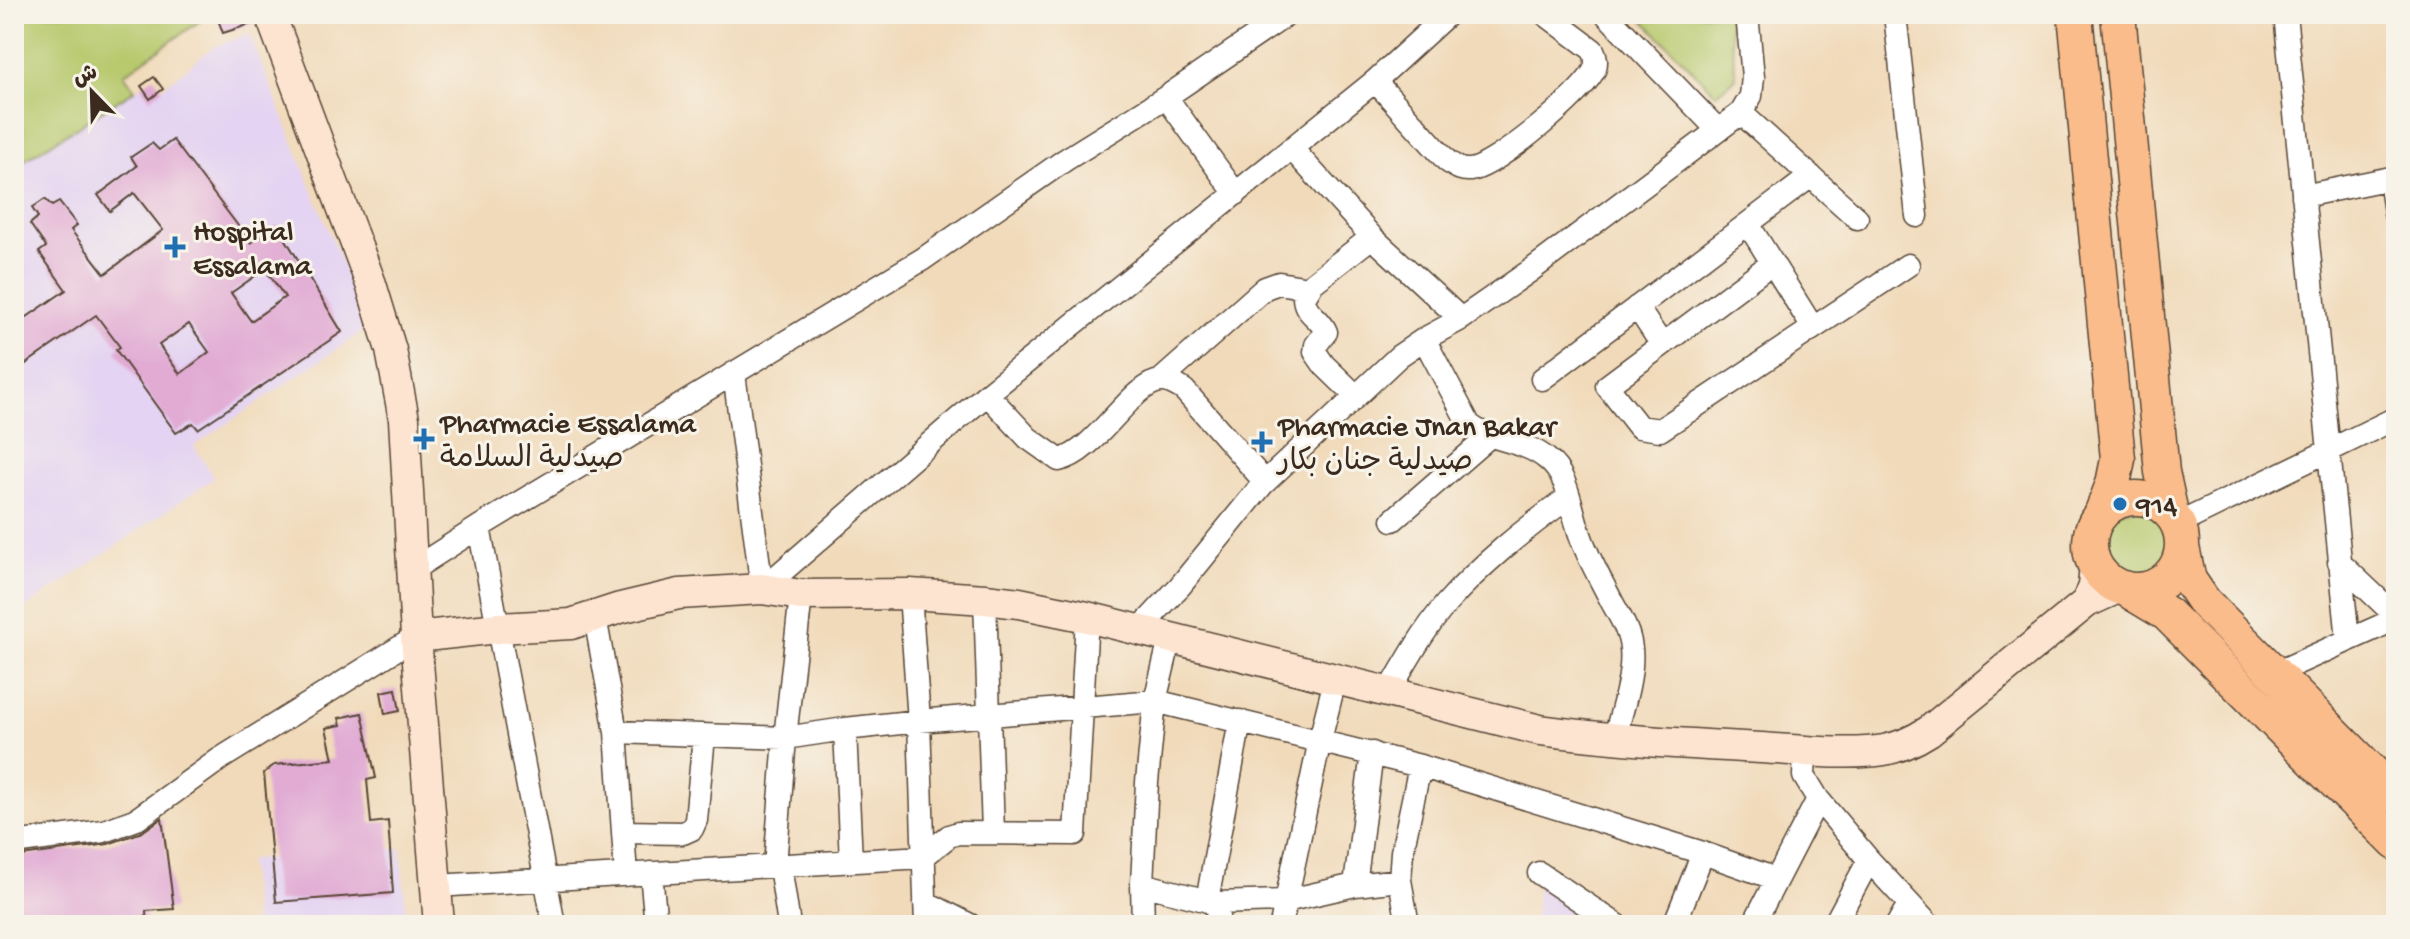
<svg xmlns="http://www.w3.org/2000/svg" width="2410" height="939" font-family="'Gochi Hand','Playpen Sans Arabic',sans-serif">
<rect width="100%" height="100%" fill="#f7f3e8"/>
<filter id="ink" filterUnits="userSpaceOnUse"><feTurbulence type="fractalNoise" baseFrequency=".0125" numOctaves="2"/><feDisplacementMap in="SourceGraphic" scale="16" xChannelSelector="R" yChannelSelector="G"/><feConvolveMatrix kernelMatrix="1 2 1 2 8 2 1 2 1" color-interpolation-filters="sRGB"/></filter>
<filter id="wash" filterUnits="userSpaceOnUse"><feTurbulence type="fractalNoise" baseFrequency=".006" numOctaves="4" result="noise"/><feDisplacementMap in="SourceGraphic" scale="32" xChannelSelector="R" yChannelSelector="G"/><feGaussianBlur stdDeviation="1.8" result="paint"/><feColorMatrix in="noise" values="0 0 0 0 0 0 0 0 0 0 0 0 0 0 0 0 0 1.4 0 .05"/><feComposite in="paint" operator="in"/></filter>
<g filter="url(#wash)">
<rect width="100%" height="100%" fill="#f1daba"/>
<!-- built -->
<path fill="#e4d3f2" d="M249,33L368,328L194,446L214,478L14,616V167L141,86L150,98L212,48Z
M401,848L407,925H255L249,860Z
M1538,883L1602,925H1534Z"/>
<!-- green -->
<path fill="#b6c86b" stroke="#787944" stroke-width="2" d="M14,14H210L124,74L135,90L14,167Z
M1637,14H1728L1736,78L1716,94Z
M2097 545a36 36 0 1 1 72 0a36 36 0 1 1-72 0Z"/>
<g id="blocks">
<!-- building -->
<path fill="#e1abd4" fill-rule="evenodd" d="M216,14H252L254,23L223,33Z
M154,77L163,89L150,99L141,86Z
M173,140L251,243L277,225L342,332L198,429L193,423L176,433L116,350L120,347L96,315L14,372V326L66,290L39,252L46,247L30,224L38,217L32,208L45,199L52,206L59,202L77,225L71,230L105,274L163,230L134,193L110,211L98,195L137,166L131,157L152,143L159,150ZM265,269L285,297L251,321L231,293ZM189,324L209,352L180,374L159,345Z
M396,689L400,711L385,714L381,692Z
M362,713L376,778L367,780L371,823L388,821L393,893L276,902L264,773L274,765L333,759L326,728L341,725L339,718Z
M162,818L174,909L146,911L147,925H14L18,907L14,857L108,844L142,832Z"/>
</g>
</g>
<g filter="url(#ink)">
<use href="#blocks" fill-opacity="0" stroke="#564435" stroke-width="2"/>
<g fill="none" stroke-linecap="round" stroke-linejoin="round">
<defs>
<path id="street" d="M1606,14L1718,130
M1895,14L1917,216
M2285,14L2348,640
M1375,81L1447,161C1455,166 1460,171 1470,170C1494,168 1587,91 1595,68C1597,62 1596,56 1593,50L1545,14
M1166,97L1236,194
M1741,113L1857,218
M1292,149L1372,237L1461,319
M2390,180L2396,218
M2303,196L2396,177
M1748,224L1813,328
M1772,263L1607,386L1639,427L1660,430L1908,265
M1637,307L1662,345
M1424,339L1469,424C1487,441 1524,439 1547,459C1567,474 1570,503 1577,525C1585,553 1600,578 1613,604C1621,618 1630,633 1631,649C1634,676 1621,713 1614,740
M734,373L762,589
M1542,379L1811,176
M1160,381L1265,288L1279,283L1308,288
M987,394L1028,438L1059,460C1096,453 1131,383 1161,381C1170,380 1177,386 1184,390L1265,482
M1356,396L1324,365L1315,352L1316,345L1326,332C1321,318 1305,314 1304,298L1313,283L1372,237
M1393,520L1491,435
M2178,524L2396,418
M479,527L554,925
M2339,562L2396,616
M412,570L479,527L923,259L1065,160L1166,97L1288,14
M762,589L987,394L1375,81L1448,14
M910,594L919,721L926,925
M985,599L993,832
M595,617L616,732L626,875
M1138,631L1180,586L1262,485L1399,356L1424,339L1461,319L1530,271L1741,113L1751,96L1753,77L1747,14
M2273,674L2396,619
M1388,693C1406,663 1423,631 1446,604C1482,563 1525,529 1569,497
M845,729L851,861
M616,732L785,738L845,729L919,721L1155,701L1420,766L1703,853L1776,879
M1805,751L1804,776L1818,799L1869,860L1929,925
M623,832L683,833L692,829L696,820L704,736
M14,843L104,831L137,819L220,759L416,637
M775,866L785,738L801,595
M780,866L789,925
M651,873L656,925
M1539,873L1617,925
M1142,884L1216,903L1285,901L1355,885L1400,880
M1355,885L1372,753
M436,886L923,857L949,836L958,833L1075,834L1087,617
M1207,901L1240,721
M925,902L970,925
M1216,903L1219,925
M1143,925L1142,884L1147,782L1155,701L1170,639
M1281,925L1320,740L1335,680
M1408,925L1400,880L1402,852L1420,766
M1674,925L1703,853
M1753,925L1818,799
M1834,925L1869,860
M1897,925L1909,904"/>
<path id="secondary" d="M270,14L371,284L391,350L404,419L416,637L439,925
M2087,602L2093,586L2095,566
M416,637L498,628L571,624L620,608L679,594L762,589L801,595L910,594L985,599L1019,603L1087,617L1540,730C1613,740 1687,744 1761,748C1798,750 1848,756 1884,750C1901,747 1915,740 1929,731L2087,602L2120,587"/>
<path id="primary" d="M2075,14L2118,459L2113,484L2102,512
M2118,14L2162,472L2171,513
M2090 544a46 46 0 1 1 92 0a46 46 0 1 1-92 0Z
M2182,547L2189,580L2204,602L2396,796
M2124,588L2167,614L2396,843"/>
</defs>
<!-- street casing -->
<use href="#street" stroke="#564435" stroke-width="25"/>
<!-- secondary casing -->
<use href="#secondary" stroke="#564435" stroke-width="33"/>
<!-- primary casing -->
<use href="#primary" stroke="#564435" stroke-width="37"/>
<!-- street -->
<use href="#street" stroke="#fff" stroke-width="22"/>
<!-- secondary -->
<use href="#secondary" stroke="#fde4d1" stroke-width="30"/>
<!-- primary -->
<use href="#primary" stroke="#fabc8b" stroke-width="34"/>
</g>
</g>
<!-- markers -->
<g fill="#1f6fb2" stroke="#f7f3e8" stroke-width="3">
<path d="M171 235h8v8h8v8h-8v8h-8v-8h-8v-8h8z"/>
<path d="M420 427h8v8h8v8h-8v8h-8v-8h-8v-8h8z"/>
<path d="M1258 430h8v8h8v8h-8v8h-8v-8h-8v-8h8z"/>
<circle cx="2120" cy="504" r="8"/>
</g>
<g text-anchor="middle" stroke-width="6" stroke-linejoin="round" paint-order="stroke">
<!-- poi labels -->
<g font-size="30" fill="#3b2a1e" stroke="#f7f3e8" text-anchor="start">
<text x="193" y="240">Hospital<tspan x="193" dy="34">Essalama</tspan></text>
<text x="440" y="432">Pharmacie Essalama<tspan x="440" dy="34">صيدلية السلامة</tspan></text>
<text x="1278" y="435">Pharmacie Jnan Bakar<tspan x="1278" dy="34">صيدلية جنان بكار</tspan></text>
<text x="2136" y="514">914</text>
</g>
</g>
<!-- margin -->
<rect width="2410" height="939" fill="none" stroke="#f7f3e8" stroke-width="48"/>
<!-- north arrow -->
<g transform="translate(92 92) rotate(337)" stroke="#f7f3e8" stroke-width="6" paint-order="stroke">
<path d="M0-6L14 30L0 20L-14 30Z" fill="#3b2a1e"/>
<text y="-12" font-size="22" font-weight="bold" text-anchor="middle" fill="#3b2a1e">ش</text>
</g>
</svg>
